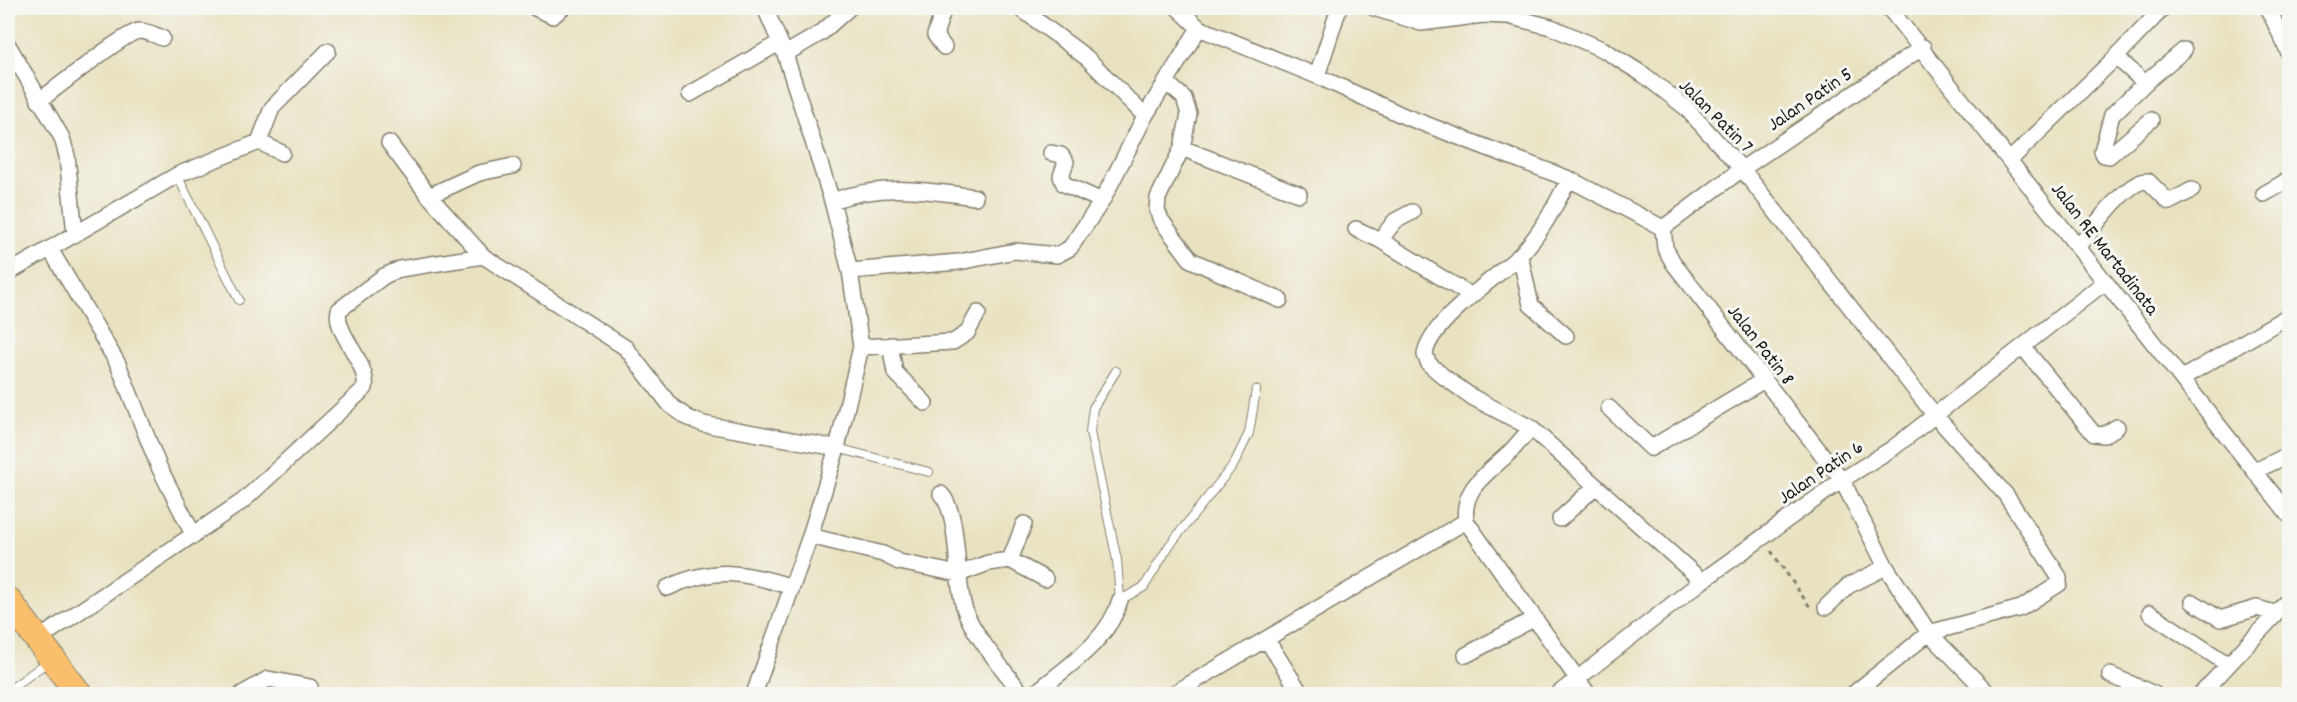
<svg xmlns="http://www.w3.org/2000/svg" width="2297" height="702" font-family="Dekko,sans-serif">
<rect width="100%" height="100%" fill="#f6f6f2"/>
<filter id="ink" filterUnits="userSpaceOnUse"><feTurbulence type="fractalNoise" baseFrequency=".0167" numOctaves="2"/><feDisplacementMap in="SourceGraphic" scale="12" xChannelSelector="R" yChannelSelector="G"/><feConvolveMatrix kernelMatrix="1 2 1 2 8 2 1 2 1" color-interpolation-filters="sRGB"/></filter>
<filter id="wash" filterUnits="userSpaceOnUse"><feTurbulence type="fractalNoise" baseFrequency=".008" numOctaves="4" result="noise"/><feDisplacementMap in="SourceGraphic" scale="24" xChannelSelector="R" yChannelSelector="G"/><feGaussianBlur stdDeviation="1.35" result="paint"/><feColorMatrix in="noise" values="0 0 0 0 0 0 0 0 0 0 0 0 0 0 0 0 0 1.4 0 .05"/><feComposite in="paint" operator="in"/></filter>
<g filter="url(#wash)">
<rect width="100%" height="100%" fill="#e9e2c1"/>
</g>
<g filter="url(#ink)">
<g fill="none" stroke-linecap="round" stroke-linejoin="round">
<defs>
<path id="service" d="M177,175L239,300
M1116,371L1093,408L1090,432L1117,560L1120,600L1144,587L1169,546L1234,464L1249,433L1256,390
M837,448L929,472
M8,691L50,660"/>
<path id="minor" d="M535,8L553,16L562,8
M1020,8L1087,58L1145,116
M1178,8L1199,28L1317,76L1404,116L1569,179L1663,228
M1374,8L1421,23L1483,15L1508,16L1551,27L1604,50L1644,75L1685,107L1742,169L1934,414L2006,495L2059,577V584L2021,608L1929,633L1853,694
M1889,8L2290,516
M2268,8L2290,55
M8,45L62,138L67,156L75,234
M944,47L935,35L944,8
M785,54L821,33L849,8
M2116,57L2145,83
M1317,76L1339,8
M1167,83L1184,98L1189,114L1182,148L1158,198L1157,210L1161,220L1191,260L1280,300
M690,94L779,43
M39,101C55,89 126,32 139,31C147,31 155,35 162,38
M2151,120L2109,156L2104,155L2102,151L2112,115L2145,83L2184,50
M259,142L272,108L328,51
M389,143L429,196L483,256L626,348L670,405L688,418L703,424L837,448
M1182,148L1299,194
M1051,153L1061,155L1066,162L1061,176L1064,184L1102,201
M2010,160L2116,57L2163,8
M1569,179C1555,206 1541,234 1519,256C1496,278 1428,323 1425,355L1429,364L1444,377L1472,397L1531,428L1702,581
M2264,194L2290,179
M429,196L479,173L513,166
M832,201C883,183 923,190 975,197
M1663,228L1665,248L1674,264L1842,480L1886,567L1929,633L1989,694
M1663,228L1742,169L1923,47
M1356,229L1380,240L1470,295
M1380,240L1395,221L1412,212
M2078,248C2090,232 2127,179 2148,181L2169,202L2192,190
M50,249L118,364L159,467L194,536
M1520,255L1531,305L1566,336
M850,271L959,262L1015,251L1057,255L1070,248L1102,201L1145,116L1199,28
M8,273L177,175L259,142L282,153
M890,345L895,372L925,403
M861,347L953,342L967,333L978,313
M2023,347L2094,434L2104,435L2117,427
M2182,378L2290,315
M1609,408L1651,448L1764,380
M1531,428C1524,436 1517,445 1509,453C1488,473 1461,488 1466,521L1588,694
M2255,471L2290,454
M941,494C961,515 954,581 965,610C973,635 1006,672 1022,694
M1560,519L1595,487
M810,536L883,554L899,562L959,574L988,563L1010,560L1045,579
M1010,560L1024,524
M667,588C714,566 745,572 792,587
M2193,602L2220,619L2257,608L2274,613
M1826,607L1848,586L1886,567
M2150,613L2227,664
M37,640L243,501L365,388C369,363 333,332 339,310L384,276L400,269L483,256
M1267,640L1301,694
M1466,655L1535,618
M2110,675L2154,694
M242,694L268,679L310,687
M754,694L810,536L837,448L861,347L850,271L832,201L785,54L765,8
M1034,694C1066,667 1109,641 1120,600
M1173,694L1466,521
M1558,694L1702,581L1842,480L1893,448L2105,282
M2201,694L2290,599"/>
<path id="trunk" d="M8,600L79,694"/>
</defs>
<!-- service casing -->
<use href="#service" stroke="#827f6e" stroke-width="10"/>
<!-- minor casing -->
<use href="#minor" stroke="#827f6e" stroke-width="18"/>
<!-- trunk casing -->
<use href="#trunk" stroke="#827f6e" stroke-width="28"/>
<!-- path -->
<path stroke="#827f6e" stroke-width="3" stroke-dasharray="4.5 4.5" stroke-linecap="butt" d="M1771,551L1810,607"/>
<!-- service -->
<use href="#service" stroke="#fff" stroke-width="8"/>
<!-- minor -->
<use href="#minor" stroke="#fff" stroke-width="15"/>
<!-- trunk -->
<use href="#trunk" stroke="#f9bf6d" stroke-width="26"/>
</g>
</g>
<g text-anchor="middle" stroke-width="6" stroke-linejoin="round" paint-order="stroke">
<!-- street labels -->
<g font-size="20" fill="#1c1c1c" stroke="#f6f6f2">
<text transform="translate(1809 98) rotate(-34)" y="7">Jalan Patin 5</text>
<text transform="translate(1717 115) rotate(45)" y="7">Jalan Patin 7</text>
<text transform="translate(2106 248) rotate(52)" y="7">Jalan RE Martadinata</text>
<text transform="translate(1762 344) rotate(52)" y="7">Jalan Patin 8</text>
<text transform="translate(1820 471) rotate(-34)" y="7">Jalan Patin 6</text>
</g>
</g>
<!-- margin -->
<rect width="2297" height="702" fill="none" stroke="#f6f6f2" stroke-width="30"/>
</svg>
